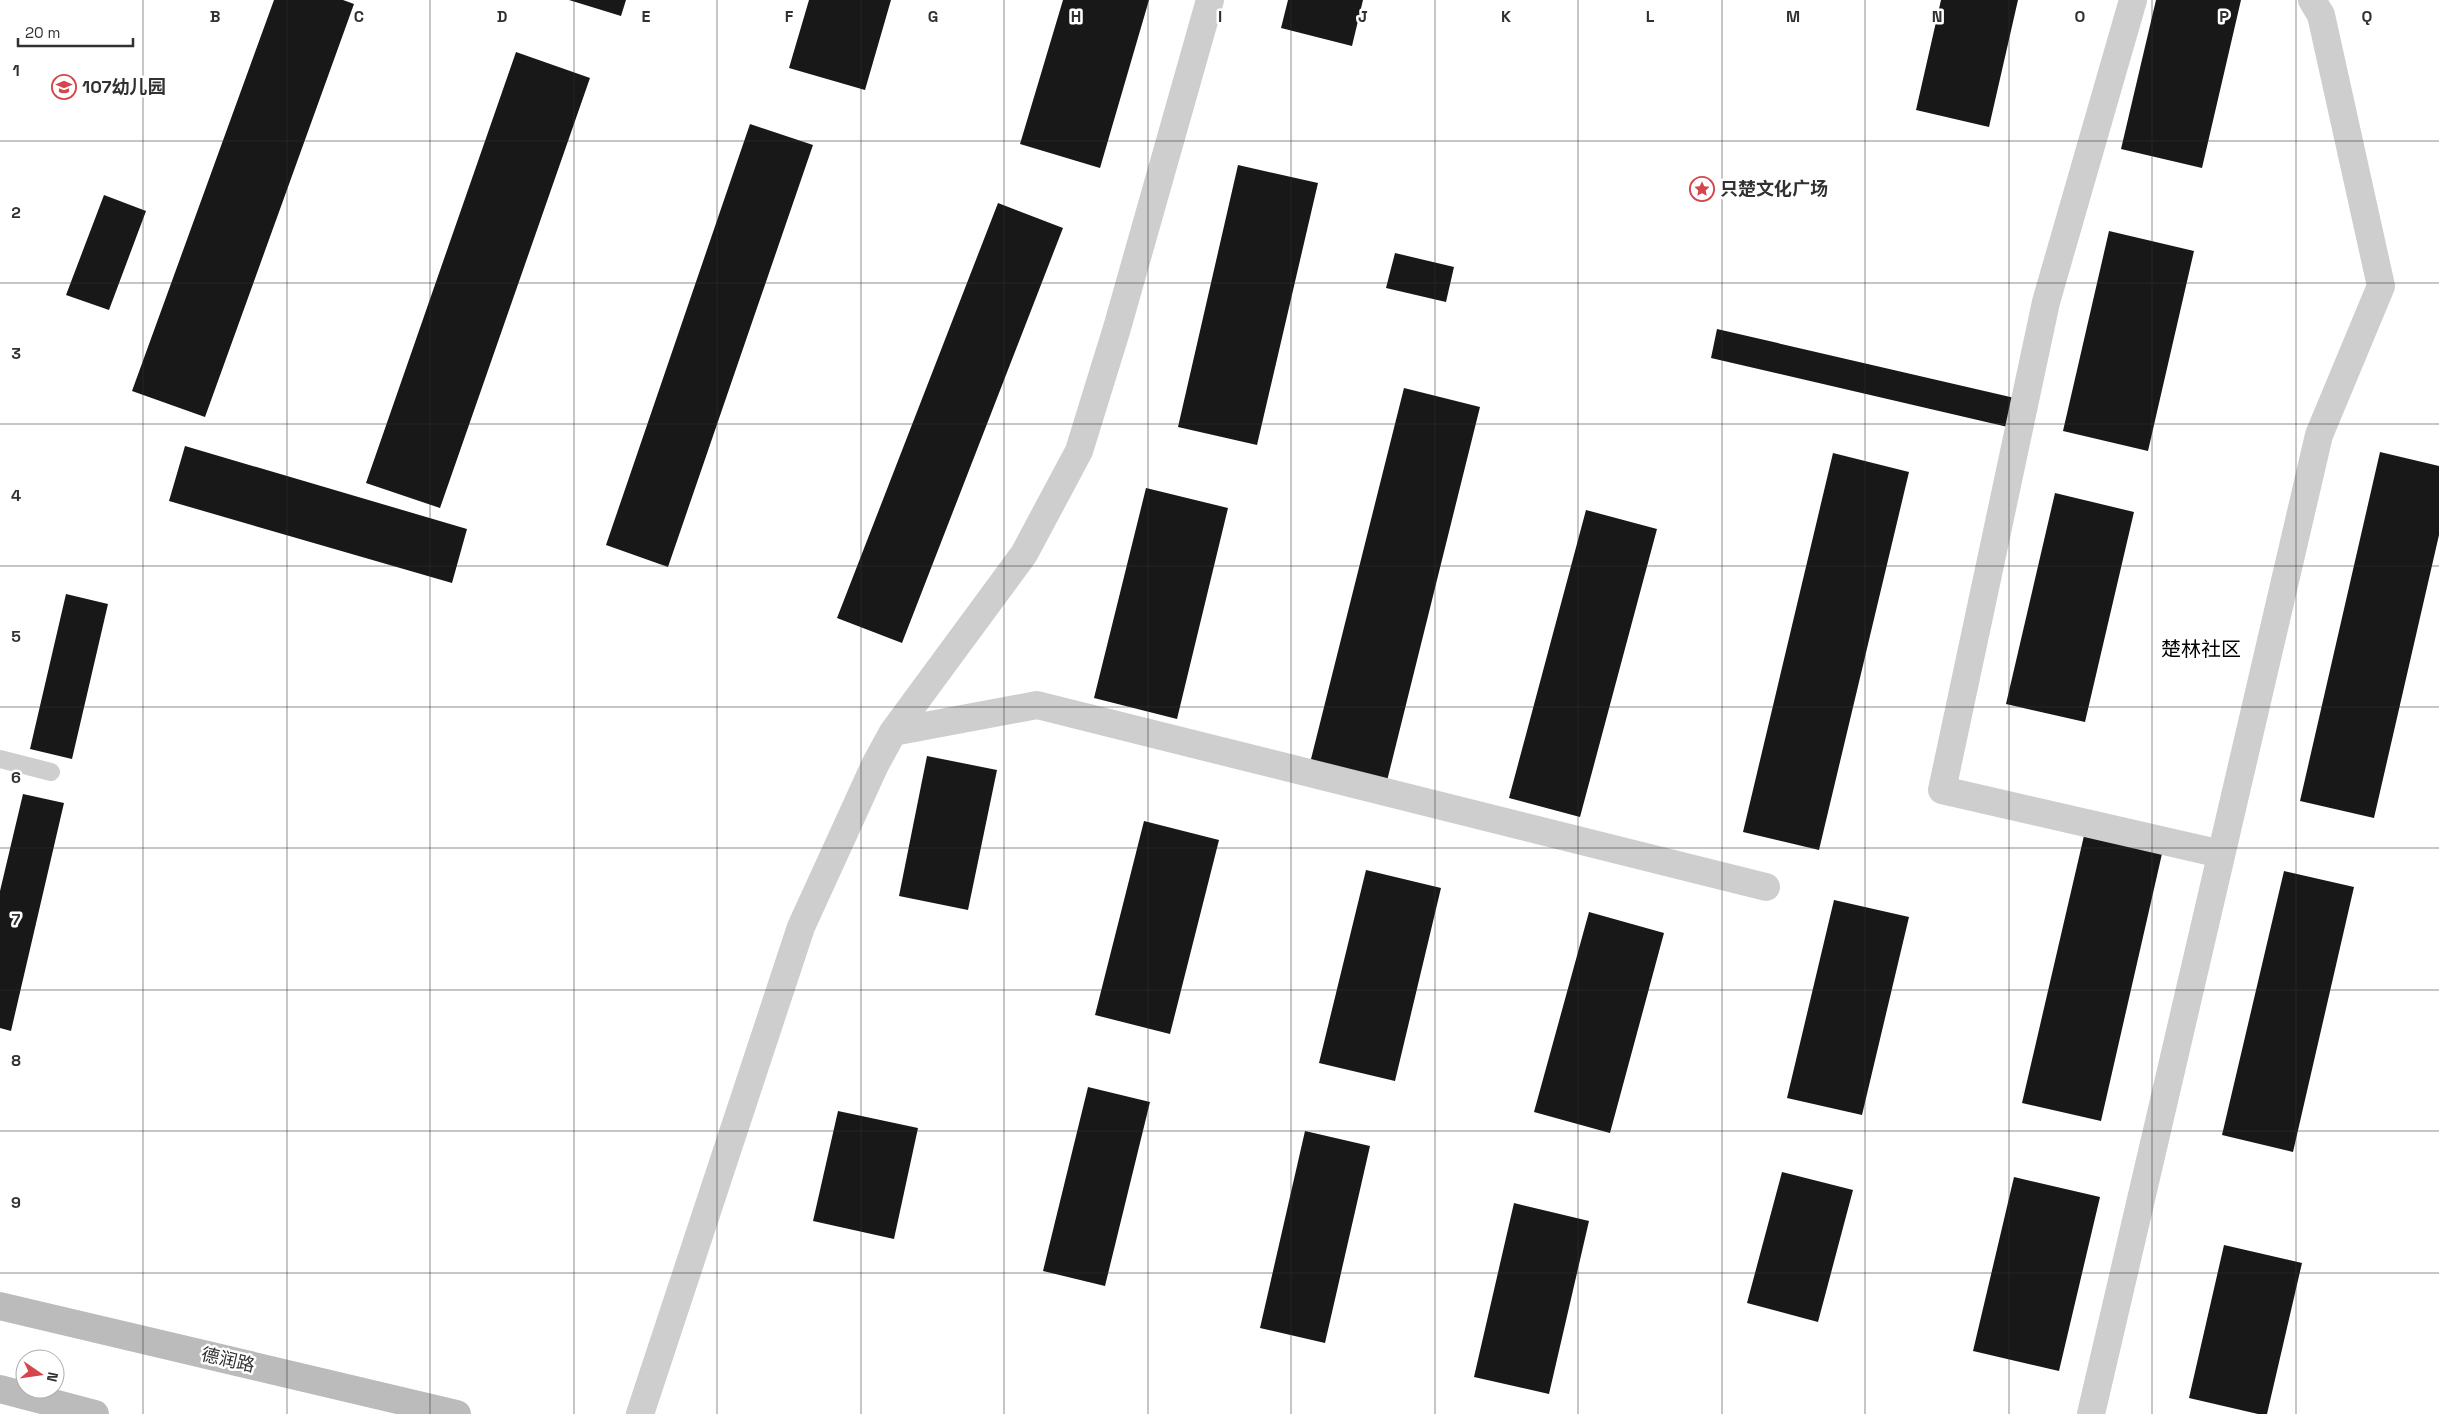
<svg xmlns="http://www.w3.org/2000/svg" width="2439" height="1414" font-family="'Space Grotesk','Noto Sans SC',sans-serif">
<rect width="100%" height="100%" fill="#fff"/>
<!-- building -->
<path fill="#181818" d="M274,0H343L354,4L205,417L132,391Z
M569,0H626L621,16Z
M809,0H891L865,90L789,68Z
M1063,0H1149L1100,168L1020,144Z
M1288,0H1363L1352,46L1281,28Z
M1941,0H2018L1989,127L1916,110Z
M2156,0H2241L2202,168L2121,149Z
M516,52L590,78L440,508L366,483Z
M750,124L813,145L668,567L606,545Z
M1238,165L1318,183L1257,445L1178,427Z
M104,195L146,211L109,310L66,295Z
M998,203L1063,228L902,643L837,618Z
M2109,231L2194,251L2148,451L2063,431Z
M1395,253L1454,267L1446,302L1386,288Z
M1717,329L2019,399L2012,428L1711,358Z
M1404,388L1480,407L1387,781L1310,763Z
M185,446L467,529L452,583L169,501Z
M2380,452L2439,466V535L2374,818L2300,801Z
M1833,453L1909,472L1819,850L1743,832Z
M1146,488L1228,508L1177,719L1094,698Z
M2055,493L2134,512L2085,722L2006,704Z
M1586,510L1657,529L1580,817L1509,798Z
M66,594L108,604L72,759L30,749Z
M927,756L997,770L968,910L899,896Z
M23,794L64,803L11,1031L0,1028V891Z
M1144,821L1219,840L1170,1034L1095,1015Z
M2086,827L2164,845L2101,1121L2022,1103Z
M1366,870L1441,888L1395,1081L1319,1063Z
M2284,871L2354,887L2293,1152L2222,1135Z
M1834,900L1909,917L1862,1115L1787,1098Z
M1589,912L1664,933L1610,1133L1534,1112Z
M1088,1087L1150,1102L1105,1286L1043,1271Z
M838,1111L918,1128L894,1239L813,1221Z
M1305,1131L1370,1146L1325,1343L1260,1328Z
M1782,1172L1853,1190L1818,1322L1747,1303Z
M2014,1177L2100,1197L2059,1371L1973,1351Z
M1514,1203L1589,1221L1549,1394L1474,1377Z
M2224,1245L2302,1263L2267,1414H2258L2189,1398Z"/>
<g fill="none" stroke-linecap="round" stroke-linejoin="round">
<!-- service -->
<path stroke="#cecece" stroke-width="18" d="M0,759L51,772"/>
<!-- minor -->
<path stroke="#cecece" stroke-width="28" d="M2133,0L2046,302L1942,790L2221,854
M893,732L1037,705L1766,887
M640,1414L801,927L875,765L893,732L1024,554L1079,451L1117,328L1210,0
M2091,1414L2319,435L2381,286L2321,15L2312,0"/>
<!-- secondary -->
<path stroke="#bbb" stroke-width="28" d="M0,1306L457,1414
M0,1389L95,1414"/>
</g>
<!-- grid -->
<path fill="none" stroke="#313131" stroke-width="1" stroke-opacity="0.55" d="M143,0V1414M287,0V1414M430,0V1414M574,0V1414M717,0V1414M861,0V1414M1004,0V1414M1148,0V1414M1291,0V1414M1435,0V1414M1578,0V1414M1722,0V1414M1865,0V1414M2009,0V1414M2152,0V1414M2296,0V1414M0,141H2439M0,283H2439M0,424H2439M0,566H2439M0,707H2439M0,848H2439M0,990H2439M0,1131H2439M0,1273H2439"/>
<!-- icons -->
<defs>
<symbol id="school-ring" viewBox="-11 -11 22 22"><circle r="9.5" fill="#fff" stroke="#d5454b" stroke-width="1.5"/><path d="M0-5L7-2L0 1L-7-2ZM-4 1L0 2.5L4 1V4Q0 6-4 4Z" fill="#d5454b"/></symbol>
<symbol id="sight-ring" viewBox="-11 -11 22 22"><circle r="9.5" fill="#fff" stroke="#d5454b" stroke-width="1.5"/><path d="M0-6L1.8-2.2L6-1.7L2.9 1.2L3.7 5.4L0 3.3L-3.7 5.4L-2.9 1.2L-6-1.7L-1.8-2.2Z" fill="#d5454b"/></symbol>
</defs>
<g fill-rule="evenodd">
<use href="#school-ring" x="50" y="73" width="28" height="28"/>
<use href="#sight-ring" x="1688" y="175" width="28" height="28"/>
</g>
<g text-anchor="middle" stroke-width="5" stroke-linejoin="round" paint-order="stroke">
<!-- poi labels -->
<g font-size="18" font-weight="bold" fill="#313131" stroke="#fff" text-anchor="start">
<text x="82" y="93">107幼儿园</text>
<text x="1720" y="195">只楚文化广场</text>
</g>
<!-- street labels -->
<g font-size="18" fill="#313131" stroke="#fff">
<text transform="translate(228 1360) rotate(13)" y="6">德润路</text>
</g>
<!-- quarter labels -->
<g font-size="20" fill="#000" stroke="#fff">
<text x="2201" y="656">楚林社区</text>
</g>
</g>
<g font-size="16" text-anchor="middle" font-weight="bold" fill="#313131" stroke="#fff" stroke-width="5" stroke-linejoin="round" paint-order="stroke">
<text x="215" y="22">B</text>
<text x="359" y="22">C</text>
<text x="502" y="22">D</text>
<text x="646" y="22">E</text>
<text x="789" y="22">F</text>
<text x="933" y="22">G</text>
<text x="1076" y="22">H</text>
<text x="1220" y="22">I</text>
<text x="1363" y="22">J</text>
<text x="1506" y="22">K</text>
<text x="1650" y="22">L</text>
<text x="1793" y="22">M</text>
<text x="1937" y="22">N</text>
<text x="2080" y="22">O</text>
<text x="2224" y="22">P</text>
<text x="2367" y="22">Q</text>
<text x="16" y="76">1</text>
<text x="16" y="218">2</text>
<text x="16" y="359">3</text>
<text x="16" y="501">4</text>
<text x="16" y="642">5</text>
<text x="16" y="783">6</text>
<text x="16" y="925">7</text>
<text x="16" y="1066">8</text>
<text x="16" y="1208">9</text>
</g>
<!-- north arrow -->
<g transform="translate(40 1374) rotate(103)"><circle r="24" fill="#ffffff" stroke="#adadad"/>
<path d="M0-4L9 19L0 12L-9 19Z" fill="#d5454b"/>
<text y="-8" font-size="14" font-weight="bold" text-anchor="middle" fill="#313131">N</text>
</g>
<!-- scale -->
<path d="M18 38v8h115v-8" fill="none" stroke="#313131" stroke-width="2.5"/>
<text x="25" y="38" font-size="15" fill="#313131" stroke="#ffffff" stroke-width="4" paint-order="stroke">20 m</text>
</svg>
